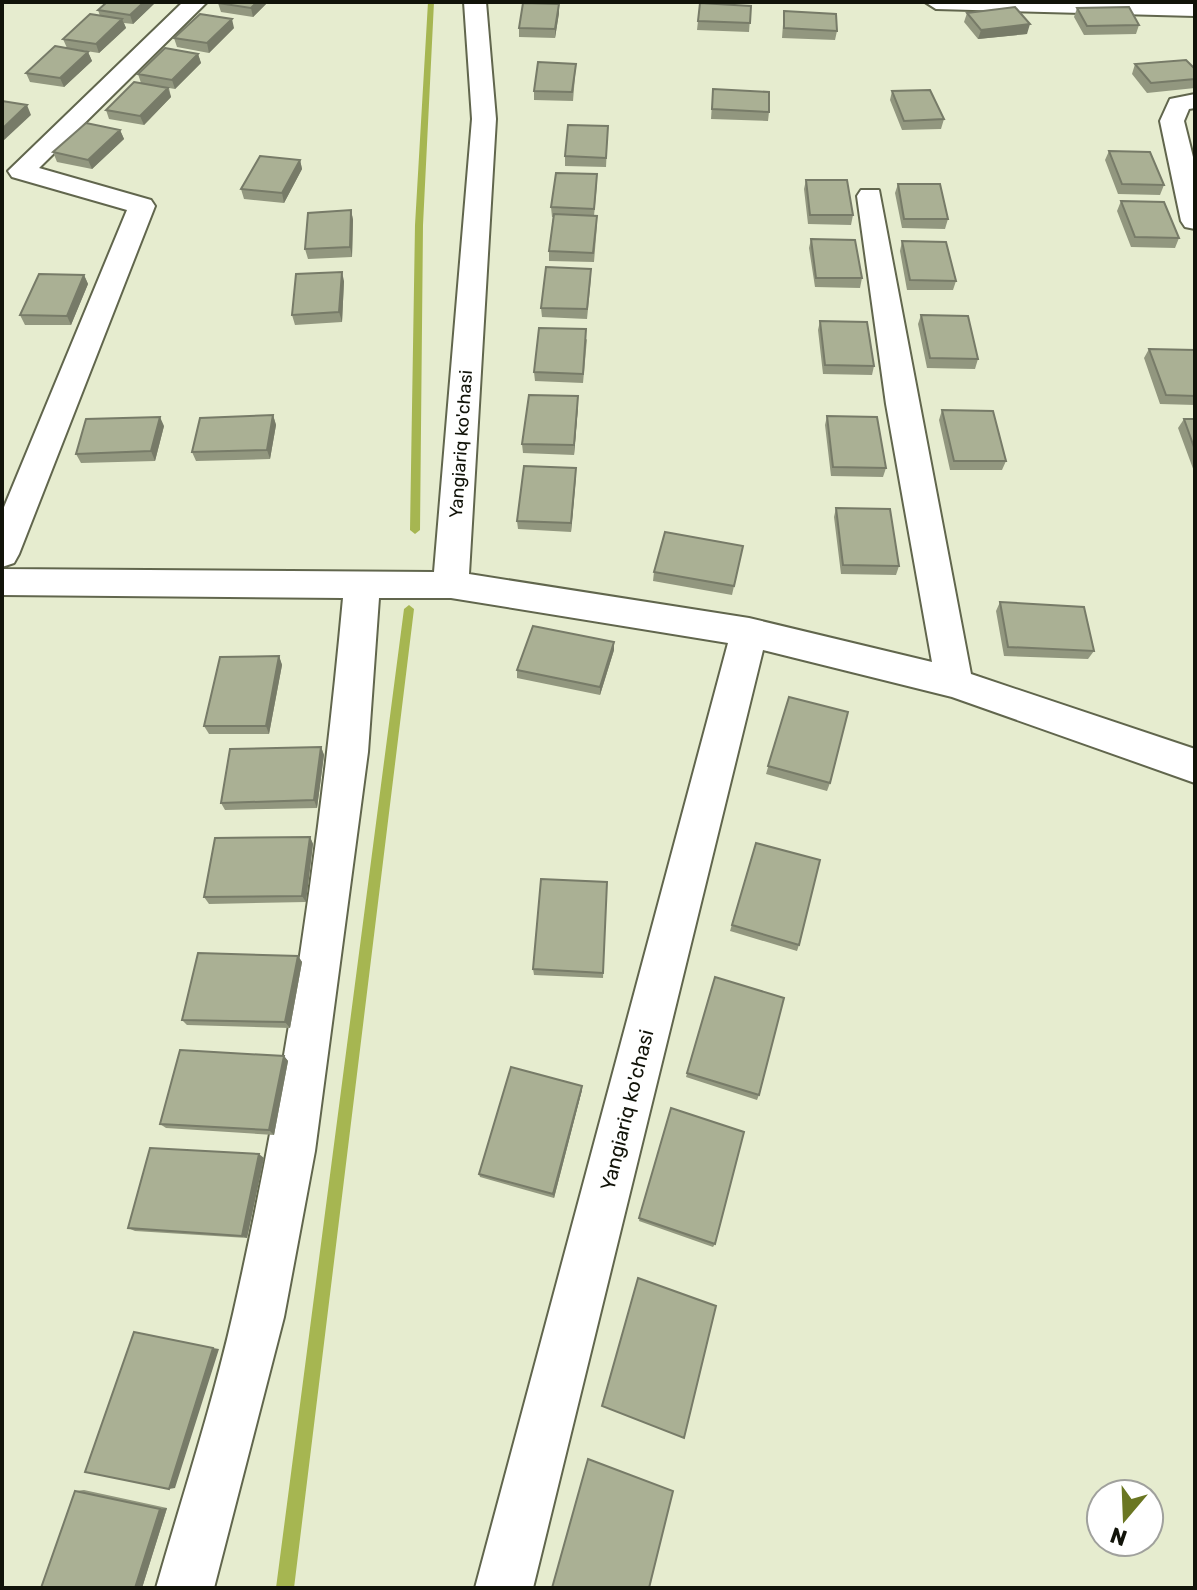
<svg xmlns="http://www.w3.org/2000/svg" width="1197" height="1590" font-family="Rubik,sans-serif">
<rect width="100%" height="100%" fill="#e6eccf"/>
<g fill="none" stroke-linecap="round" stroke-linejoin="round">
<!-- stream -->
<path fill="#a6b651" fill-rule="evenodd" d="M428,2H434L423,225L420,530L415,534L410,530L415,225Z
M409,605L414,609L294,1588H276L404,609Z"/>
<defs>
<path id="minor" d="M183,2H207L39,168L151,200L155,206L19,554L14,563L2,567V512L127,210L12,177L8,171Z
M464,2H486L496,119L469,574L749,618L932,662L886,404L857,196L861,190H879L971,674L1195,749V783L952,697L763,650L533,1588H475L728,643L451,598H379L368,752L315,1151L284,1317L214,1588H156C182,1497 212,1406 233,1314C286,1080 321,837 343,598L2,595V569L434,572L472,119Z
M925,2H1195V16L936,9Z
M1195,94V108L1189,109L1184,121L1195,165V229L1185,227L1181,221L1160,121L1170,99Z"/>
</defs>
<!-- minor casing -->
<use href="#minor" stroke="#61664d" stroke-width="4"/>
<!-- minor -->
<use href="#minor" fill="#fff" fill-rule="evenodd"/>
</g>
<!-- wall -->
<path fill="#92977f" d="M156,2L133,24L124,23L126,28L99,53L67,48L63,39L100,16L98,10Z
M268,2L253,17L221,12L218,3Z
M700,3L751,6L749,32L697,30Z
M559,4V13L555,38L519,37V28Z
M1077,8L1139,25L1136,34L1084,35L1074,17Z
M784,11L837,31L835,40L782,38Z
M967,13L1027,34L978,39L964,22Z
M234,28L209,53L177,47L174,38Z
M88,52L92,61L64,87L30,82L26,73Z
M198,54L201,63L175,89L169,88L171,97L144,125L109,119L106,110L141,83L138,74Z
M576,64L573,101L534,100V91Z
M1135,64L1195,69V88L1147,93L1132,74Z
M713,89L769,112L768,121L711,119Z
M892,91L944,119L941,129L902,130L890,100Z
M608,126L606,167L565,166V156Z
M120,130L124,139L92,169L57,162L53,152Z
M1109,151L1164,185L1160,195L1118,194L1105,160Z
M300,160L302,169L284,203L244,199L241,189Z
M806,180L853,215L851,225L808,224L804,189Z
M597,184L594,216L597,225L594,262L549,261V251L553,217H552L551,207Z
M898,184L948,219L945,229L902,228L895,193Z
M1121,201L1179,238L1175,248L1131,247L1117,211Z
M351,210L353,220L352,257L308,259L305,249Z
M811,239L862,278L860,288L815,287L809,248Z
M902,241L956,281L953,290H907L900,251Z
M84,275L88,284L71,325H25L20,315Z
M591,278L587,319L542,317L541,308Z
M344,281L342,322L295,325L292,315Z
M921,315L978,359L975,369L927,368L918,324Z
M820,321L874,366L872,375L823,374L818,330Z
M587,339L583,383L535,381L534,372Z
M1149,349L1195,350V405L1160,404L1144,358Z
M578,406L574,455L523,453L522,444Z
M942,410L1006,461L1002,470H950L939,420Z
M273,415L276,425L270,459L196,461L192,452Z
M827,416L886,468L883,477L831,476L825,425Z
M1184,419H1195V474L1178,428Z
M164,426L155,461L81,463L76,454Z
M576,468L571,532L518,529L517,521Z
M836,508L899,566L896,575L841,574L834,517Z
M743,546L732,595L653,581L654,572Z
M1000,602L1094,651L1088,659L1004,656L996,611Z
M614,650L600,695L517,678V670Z
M279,656L282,665L269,734H209L204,726Z
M789,697L830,783L827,791L766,774Z
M321,747L324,755L317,808L225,810L221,803Z
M310,837L313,844L306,902L209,904L204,897Z
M756,843L799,945L797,951L730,931Z
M607,882L603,978L534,975L533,969Z
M298,956L302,962L290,1028L187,1025L182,1020Z
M715,977L759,1095L757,1100L686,1077Z
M284,1056L288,1061L274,1135L166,1128L160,1124Z
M582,1086V1090L554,1198L480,1177L479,1174Z
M671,1108L715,1244L713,1247L639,1221Z
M264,1158L247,1238L135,1231L128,1228Z
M84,1490L167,1508L142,1588H41L75,1491Z"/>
<!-- shaded-wall -->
<path fill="#777b68" d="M144,2H156L133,24L130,15Z
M257,2H268L253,17L251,8Z
M559,4V13L555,38V29Z
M122,19L126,28L99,53L96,44Z
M232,19L234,28L209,53L207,43Z
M1030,24L1027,34L978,39L981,30Z
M88,52L92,61L64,87L60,78Z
M198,54L201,63L175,89L172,80Z
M168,88L171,97L144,125L140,116Z
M27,105L31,115L2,142V129Z
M120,130L124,139L92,169L88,160Z
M300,160L302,169L284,203L282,193Z
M351,210L353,220L352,257L350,247Z
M342,272L344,281L342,322L339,312Z
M84,275L88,284L71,325L67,316Z
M578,396V406L574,455V445Z
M273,415L276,425L270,459L267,450Z
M160,417L164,426L155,461L151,451Z
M576,468V477L571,532V523Z
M614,642V650L600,695V687Z
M279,656L282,665L269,734L266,726Z
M321,747L324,755L317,808L314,800Z
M310,837L313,844L306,902L302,896Z
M298,956L302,962L290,1028L285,1022Z
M284,1056L288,1061L274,1135L269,1130Z
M582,1086V1090L554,1198L553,1194Z
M259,1154L264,1158L247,1238L242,1236Z
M213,1348L219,1349L175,1488L169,1489Z
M167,1508L142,1588H135L160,1509Z"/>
<!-- building -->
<path fill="#aab094" stroke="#777b68" stroke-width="2" d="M107,2H144L130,15L98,10Z
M220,2H257L251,8L218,3Z
M523,3L559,4L555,29L519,28Z
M700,3L751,6L750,23L698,21Z
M1015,7L1030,24L981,30L967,13Z
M1129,7L1139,25L1087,26L1077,8Z
M784,11L836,14L837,31L784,28Z
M90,14L122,19L96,44L63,39Z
M200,14L232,19L207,43L174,38Z
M55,46L88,52L60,78L26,73Z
M165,48L198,54L172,80L138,74Z
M1186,60L1195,69V79L1151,83L1135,64Z
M538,62L576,64L572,92L534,91Z
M134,82L168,88L140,116L106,110Z
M713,89L769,92V112L712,109Z
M930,90L944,119L904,121L892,91Z
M2,101L27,105L2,129Z
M86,123L120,130L88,160L53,152Z
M568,125L608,126L606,158L565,156Z
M1109,151L1150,152L1164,185L1122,184Z
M260,156L300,160L282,193L241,189Z
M556,173L597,174L594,209L551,207Z
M806,180H847L853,215H810Z
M898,184H940L948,219H904Z
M1121,201L1164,202L1179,238L1135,237Z
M351,210L350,247L305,249L308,213Z
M554,214L597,216L593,253L549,251Z
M811,239L855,240L862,278H816Z
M902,241L946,242L956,281L910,280Z
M546,267L591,269L587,309L541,308Z
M342,272L339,312L292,315L296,274Z
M39,274L84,275L67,316L20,315Z
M921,315L968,316L978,359L930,358Z
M820,321L867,322L874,366L825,365Z
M539,328L586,329L583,374L534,372Z
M1149,349L1195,350V396L1166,395Z
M529,395L578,396L574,445L522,444Z
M942,410L993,411L1006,461H954Z
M273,415L267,450L192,452L200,418Z
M827,416L877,417L886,468L833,467Z
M160,417L151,451L76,454L86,419Z
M1184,419H1195V450Z
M524,466L576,468L571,523L517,521Z
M836,508L890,509L899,566L843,565Z
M665,532L743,546L734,586L654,572Z
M1000,602L1084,607L1094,651L1008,647Z
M533,626L614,642L600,687L517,670Z
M279,656L266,726H204L220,657Z
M789,697L848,712L830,783L768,766Z
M321,747L314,800L221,803L230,749Z
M310,837L302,896L204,897L215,838Z
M756,843L820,860L799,945L732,925Z
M541,879L607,882L603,973L533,969Z
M198,953L298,956L285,1022L182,1020Z
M715,977L784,998L759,1095L687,1073Z
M180,1050L284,1056L269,1130L160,1124Z
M511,1067L582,1086L553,1194L479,1174Z
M671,1108L744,1132L715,1244L639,1218Z
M150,1148L259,1154L242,1236L128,1228Z
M638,1278L716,1306L684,1438L602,1406Z
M134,1332L213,1348L169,1489L85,1472Z
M588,1459L673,1491L649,1588H552Z
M75,1491L160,1509L135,1588H41Z"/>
<g text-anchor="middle" stroke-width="8" stroke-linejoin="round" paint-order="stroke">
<!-- far-street labels -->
<g font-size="18" fill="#111309" stroke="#fff">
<text transform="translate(461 444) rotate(-86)" y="6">Yangiariq ko'chasi</text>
</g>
<!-- street labels -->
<g font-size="20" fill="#111309" stroke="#fff">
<text transform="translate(627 1110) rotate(-76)" y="7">Yangiariq ko'chasi</text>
</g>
</g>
<!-- border -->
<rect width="1197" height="1590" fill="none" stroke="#111309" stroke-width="8"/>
<!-- north arrow -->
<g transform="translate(1125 1518) rotate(199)"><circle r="38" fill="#ffffff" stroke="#a0a19d" stroke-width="2"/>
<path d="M0-6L14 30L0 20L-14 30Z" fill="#6a7622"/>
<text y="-12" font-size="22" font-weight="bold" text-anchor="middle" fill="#111309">N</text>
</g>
</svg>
